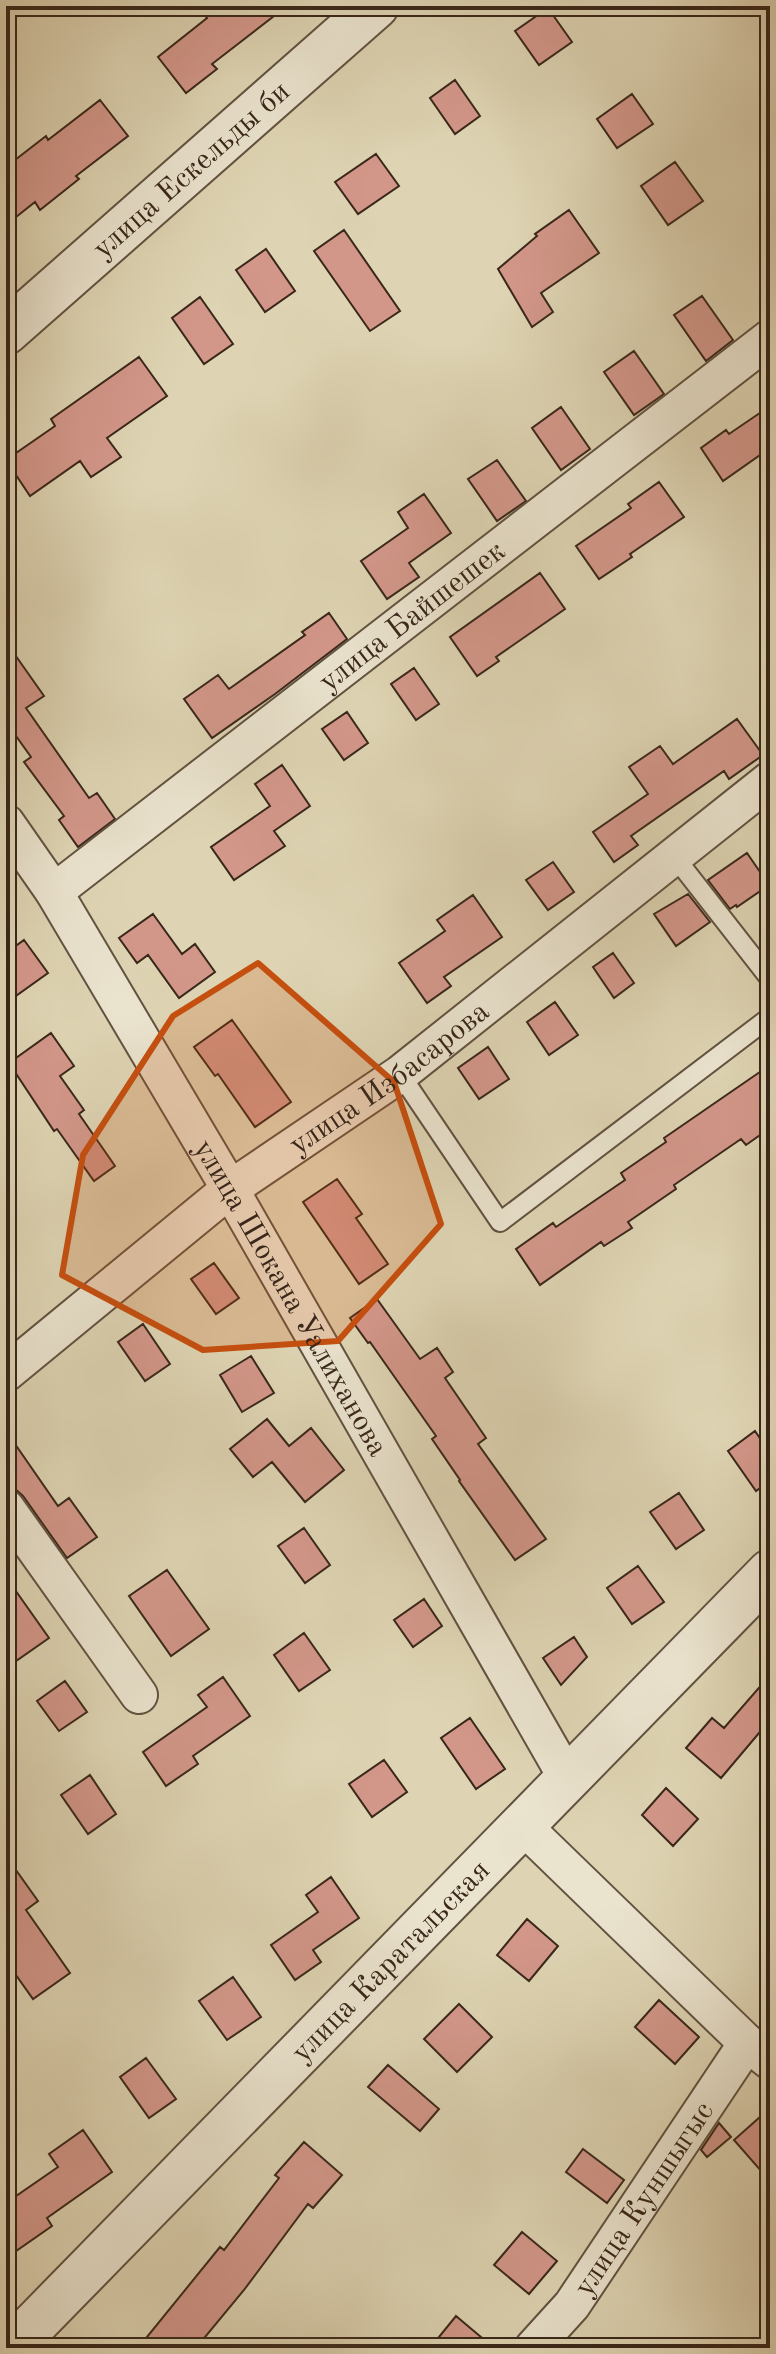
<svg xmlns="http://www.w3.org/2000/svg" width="776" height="2354" font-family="'Old Standard TT',serif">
<rect width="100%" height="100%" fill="#ded4b3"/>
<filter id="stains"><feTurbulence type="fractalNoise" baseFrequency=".0025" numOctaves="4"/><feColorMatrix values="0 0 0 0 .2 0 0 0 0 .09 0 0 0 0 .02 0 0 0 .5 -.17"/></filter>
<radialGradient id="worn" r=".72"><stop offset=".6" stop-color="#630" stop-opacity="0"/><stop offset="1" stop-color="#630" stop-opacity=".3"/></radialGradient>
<!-- building -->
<path fill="#d3978a" stroke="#39271a" stroke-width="2" d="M198,6H287L212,64L217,69L186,93L158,57L207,18Z
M548,8L572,42L539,65L515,31Z
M455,80L480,116L455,134L430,98Z
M632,94L653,124L617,148L597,119Z
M100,100L128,136L76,176L79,179L40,210L35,202L6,225V167L46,136L48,140Z
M376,154L399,186L358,214L335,182Z
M675,162L703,201L668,225L641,186Z
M569,210L599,253L541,293L553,312L532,327L498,269L537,236L535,234Z
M344,230L400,311L370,331L314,251Z
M266,249L295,291L265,312L236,270Z
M702,296L733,340L706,361L674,315Z
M200,297L233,344L204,364L172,318Z
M634,351L664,394L634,415L604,372Z
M139,357L167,396L107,438L121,457L91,477L80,461L30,496L6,460L55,426L51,419Z
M770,406V448L723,481L701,448L726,430L729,434Z
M561,407L590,449L561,470L532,428Z
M497,460L526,501L497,521L468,479Z
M659,482L684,517L630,554L632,557L599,579L576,546L631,508L628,504Z
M424,494L451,533L409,563L419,577L387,599L361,561L408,528L398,512Z
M540,573L565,609L496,657L499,661L477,676L450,637Z
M329,613L347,639L275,694L212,738L184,699L218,675L229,689L305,635L302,632Z
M6,642L44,696L26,708L89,798L97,793L115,819L78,847L59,820L64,816L24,762L31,757L6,722Z
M414,668L439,704L416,720L391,684Z
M347,712L368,743L344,760L322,729Z
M737,719L763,755L729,779L724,771L631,836L638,845L614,862L593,832L648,794L629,767L660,746L673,764Z
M282,765L310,806L274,831L285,846L234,880L211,847L270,806L255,784Z
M747,853L769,885L737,907L736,905L730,909L708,880Z
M553,862L574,892L548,910L526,880Z
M688,894L710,922L676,946L654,914Z
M473,895L502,937L444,977L451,986L427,1003L399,963L445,931L437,920Z
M153,914L182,954L195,944L215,972L179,998L148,955L137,963L119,938Z
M24,940L48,973L6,1003V953Z
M613,953L634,983L614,998L593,967Z
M555,1002L578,1035L549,1055L527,1022Z
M232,1020L291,1102L255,1127L218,1074L215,1076L194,1047Z
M51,1033L74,1066L60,1076L84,1110L79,1114L115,1166L94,1181L57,1129L54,1131L9,1063Z
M488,1047L509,1079L479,1099L458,1068Z
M770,1065V1128L746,1145L741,1139L674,1185L676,1189L628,1222L632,1228L604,1246L601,1242L540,1285L516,1249L553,1223L556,1227L625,1180L621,1173L666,1142L664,1138Z
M337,1179L362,1214L356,1218L388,1264L359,1284L303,1202Z
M214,1263L239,1298L216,1314L191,1279Z
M377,1299L420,1359L437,1348L453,1372L445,1378L486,1438L478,1444L546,1539L515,1560L459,1481L460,1480L432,1439L436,1436L370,1342L368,1343L350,1318Z
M143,1324L170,1364L145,1381L118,1342Z
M251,1356L274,1393L242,1412L220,1375Z
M267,1419L289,1446L311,1428L344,1470L305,1502L272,1462L253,1477L230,1449Z
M6,1431L58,1506L69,1498L97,1537L67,1558L23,1496L15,1489L6,1487Z
M755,1431L770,1453V1481L756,1491L728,1451Z
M679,1493L704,1530L676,1549L650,1512Z
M304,1528L330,1565L305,1583L278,1546Z
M638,1566L664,1602L632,1624L607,1588Z
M167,1570L209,1629L171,1656L129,1596Z
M6,1577L49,1638L16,1661L6,1646Z
M424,1599L442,1626L413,1647L394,1620Z
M304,1633L330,1670L299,1691L274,1655Z
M574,1637L587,1657L561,1685L543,1658Z
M770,1675V1720L721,1778L686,1748L712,1718L724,1728Z
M223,1677L250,1716L193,1756L198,1764L166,1786L143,1752L207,1707L198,1695Z
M65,1681L87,1712L59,1731L37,1701Z
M470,1718L505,1769L476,1789L441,1738Z
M384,1760L407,1792L372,1817L349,1784Z
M90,1775L116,1814L88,1834L61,1795Z
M666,1788L698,1819L673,1846L642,1815Z
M6,1856L38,1901L26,1910L70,1973L33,1999L6,1961Z
M331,1877L359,1918L313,1950L321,1962L295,1980L271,1945L318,1912L306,1895Z
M527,1919L558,1946L529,1981L497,1955Z
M233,1977L261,2017L227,2040L199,2001Z
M659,2000L699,2037L675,2064L635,2027Z
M459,2004L492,2037L457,2072L424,2039Z
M146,2058L176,2099L149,2118L120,2077Z
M388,2065L439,2109L420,2131L368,2087Z
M770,2108V2181L734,2140Z
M719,2123L731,2137L707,2157L701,2150Z
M83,2130L112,2172L47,2218L52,2226L6,2258V2203L58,2167L49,2154Z
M304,2142L342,2175L313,2208L308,2204L244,2290L196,2348H138L220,2247L224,2250L279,2178L275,2175Z
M583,2149L624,2180L607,2203L566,2172Z
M522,2232L557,2261L529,2294L494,2265Z
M456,2316L494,2348H430Z"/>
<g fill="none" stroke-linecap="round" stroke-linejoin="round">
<defs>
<path id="service" d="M674,856L770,979
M400,1074L500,1222L770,1017"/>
<g id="minor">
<path id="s1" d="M6,823L54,892L230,1189L567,1778"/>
<path id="s2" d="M54,892L770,338"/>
<path id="s3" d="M6,1373L230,1189L400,1074L770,780"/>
<path d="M6,1508L139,1695"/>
<path d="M522,1825L747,2043L770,2061"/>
<path id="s4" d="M533,2348L572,2305L747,2043"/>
</g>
<g id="tertiary">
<path id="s5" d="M6,332L376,6"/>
<path id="s6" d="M11,2348L770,1572"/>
</g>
</defs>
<!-- service casing -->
<use href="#service" stroke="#625240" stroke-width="22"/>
<!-- minor casing -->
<use href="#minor" stroke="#625240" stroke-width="40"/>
<!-- tertiary casing -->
<use href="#tertiary" stroke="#625240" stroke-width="48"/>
<!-- service -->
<use href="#service" stroke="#eae3ce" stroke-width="18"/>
<!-- minor -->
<use href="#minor" stroke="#eae3ce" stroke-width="36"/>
<!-- tertiary -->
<use href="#tertiary" stroke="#eae3ce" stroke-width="44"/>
</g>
<!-- marked area -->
<path fill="#c54f0f" fill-opacity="0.2" stroke="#c54f0f" stroke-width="6" stroke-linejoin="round" d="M258,963L394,1082L441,1224L338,1341L203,1350L62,1275L83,1155L173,1016Z"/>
<g text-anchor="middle" stroke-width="8" stroke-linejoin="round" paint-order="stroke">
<!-- street labels -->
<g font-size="30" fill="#39271a" stroke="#eae3ce">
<text dy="10" stroke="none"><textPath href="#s5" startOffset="246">улица Ескельды би</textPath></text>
<text dy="10" stroke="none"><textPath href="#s2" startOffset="452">улица Байшешек</textPath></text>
<text dy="10" stroke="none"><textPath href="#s3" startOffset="484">улица Избасарова</textPath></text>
<text dy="10" stroke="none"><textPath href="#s1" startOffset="554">улица Шокана Уалиханова</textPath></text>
<text dy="10" stroke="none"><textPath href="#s6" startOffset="542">улица Каратальская</textPath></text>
<text dy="10" stroke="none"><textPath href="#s4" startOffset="186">улица Куншыгыс</textPath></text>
</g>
</g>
<!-- margin -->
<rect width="776" height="2354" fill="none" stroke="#ded4b3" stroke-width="32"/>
<rect x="8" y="8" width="760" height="2338" fill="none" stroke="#39271a" stroke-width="4"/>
<rect x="16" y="16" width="744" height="2322" fill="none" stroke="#39271a" stroke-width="2"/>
<rect width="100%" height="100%" filter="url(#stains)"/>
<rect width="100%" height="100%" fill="url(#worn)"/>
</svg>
